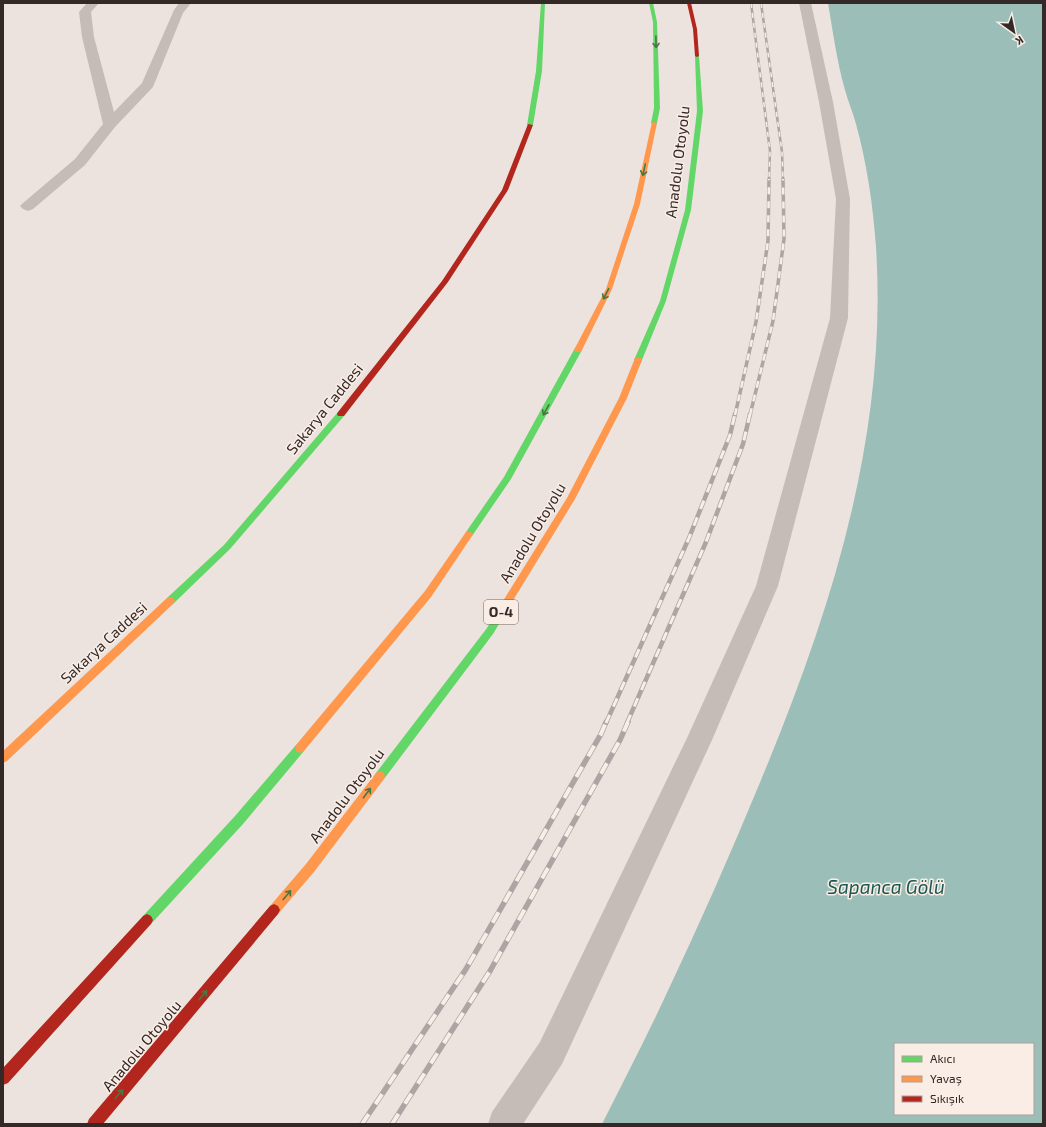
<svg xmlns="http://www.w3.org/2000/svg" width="1046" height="1127" font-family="'Exo 2',sans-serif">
<rect width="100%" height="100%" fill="#ece3df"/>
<!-- water -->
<path fill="#9cbeb8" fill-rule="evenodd" d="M828,3H1043V1124H602C623,1082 645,1040 665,997C699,925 731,853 761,780C832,609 888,434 876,247C873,205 867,164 856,124C853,113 848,101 845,90C837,62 833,32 828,3ZM895,1044H1033V1114H895Z"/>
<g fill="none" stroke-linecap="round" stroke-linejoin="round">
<!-- street -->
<path fill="#c5bcb8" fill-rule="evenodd" d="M87,3H99L91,12L94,37L114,112L142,83L174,10L179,3H191L183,13L153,87L115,127L85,165L33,209L28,211L23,209L20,206L23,203L75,159L103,124L82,37L79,12Z
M799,3H811L833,102L850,199L848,318L778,586L712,740L562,1064L523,1124H488L492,1112L540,1042L687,738L756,586L830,318L836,199L819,102Z"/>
<!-- fast -->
<path fill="#63d668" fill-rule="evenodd" d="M541,3H545L542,71L533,125L530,127L527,125L536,71Z
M649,3H653L657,22L660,108L657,123L654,125L651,123L654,108L653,22Z
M697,55L699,56L703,111L691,210L666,301L642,360L638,362L634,360L660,301L685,210L697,111L695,56Z
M575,348H581L582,350L511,479L472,536H466L465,534L466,532L504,477Z
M341,411L345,414L344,416L230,549L173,604H167L165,601L167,598L224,545L338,412Z
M506,600L509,601L511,604L493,634L384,779L380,781L376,779L375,776L376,773L487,628L503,601Z
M300,743L304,745L305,748L304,751L243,824L151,924L147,926L143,924L141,920L143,916L235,816L296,745Z"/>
<!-- slow -->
<path fill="#ff974d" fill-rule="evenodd" d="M652,122L657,123L640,204L612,289L582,350L581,352H575L574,350L606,289L634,204Z
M635,358H641L642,360L627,398L575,499L509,607H503L501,604L503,601L567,498L619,398Z
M469,531L473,534L472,536L431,597L304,751L300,753L296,751L295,748L296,745L425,591L466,532Z
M170,597L173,598L175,601L173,604L7,761L3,763V751L167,598Z
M380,771L384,773L385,776L384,779L314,872L278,914L274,916L270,914L268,910L270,906L306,864L376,773Z"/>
<!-- jam -->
<path fill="#b3261e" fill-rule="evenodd" d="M687,3H691L697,29L699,56L697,57L695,56L693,29Z
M528,124L533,125L508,190L448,282L344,416H338L337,414L338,412L442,281L502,190Z
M274,904L278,906L280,910L278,914L103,1124H87L89,1119L270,906Z
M147,914L151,916L153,920L151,924L8,1083L3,1085V1068L143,916Z"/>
<defs>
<path id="rail-far3" d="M751,3L770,151L769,180
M761,3L782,152L783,180"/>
<path id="rail-far2" d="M735,415L756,322L768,241L769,179
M750,415L773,321L784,239L783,179"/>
<path id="rail-far1" d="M606,723L689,538L730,435L735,414
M627,723L706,542L743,444L750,414"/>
<path id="rail" d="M362,1124L466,969L601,734L606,722
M392,1124L490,971L620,740L628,722"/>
</defs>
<!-- rail-far3 casing -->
<use href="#rail-far3" stroke="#aca5a3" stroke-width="2.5"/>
<!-- rail-far2 casing -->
<use href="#rail-far2" stroke="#aca5a3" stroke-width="3.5"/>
<!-- rail-far1 casing -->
<use href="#rail-far1" stroke="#aca5a3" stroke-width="4.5"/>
<!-- rail casing -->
<use href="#rail" stroke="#aca5a3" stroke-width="5.5"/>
<!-- rail-far3 -->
<use href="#rail-far3" stroke="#f9ede6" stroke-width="1.5" stroke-dasharray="5" stroke-linecap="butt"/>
<!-- rail-far2 -->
<use href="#rail-far2" stroke="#f9ede6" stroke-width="2.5" stroke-dasharray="7" stroke-linecap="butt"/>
<!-- rail-far1 -->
<use href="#rail-far1" stroke="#f9ede6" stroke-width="3" stroke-dasharray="9" stroke-linecap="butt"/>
<!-- rail -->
<use href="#rail" stroke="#f9ede6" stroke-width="4" stroke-dasharray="12" stroke-linecap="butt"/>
</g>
<!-- one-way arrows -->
<defs><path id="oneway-shaft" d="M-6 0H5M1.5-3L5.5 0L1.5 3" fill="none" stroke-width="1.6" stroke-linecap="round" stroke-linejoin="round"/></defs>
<g stroke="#4a7744">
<use href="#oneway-shaft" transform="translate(656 42) rotate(89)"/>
<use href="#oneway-shaft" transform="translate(644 170) rotate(102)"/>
<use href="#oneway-shaft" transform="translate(606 294) rotate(117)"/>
<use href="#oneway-shaft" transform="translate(546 410) rotate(119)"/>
<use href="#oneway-shaft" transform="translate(367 793) rotate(-53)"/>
<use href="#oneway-shaft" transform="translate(287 895) rotate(-50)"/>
<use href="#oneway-shaft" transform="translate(203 995) rotate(-50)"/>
<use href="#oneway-shaft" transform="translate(119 1094) rotate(-50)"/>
</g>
<g text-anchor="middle" stroke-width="3" stroke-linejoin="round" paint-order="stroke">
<!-- shield labels -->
<rect fill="#f9ede6" stroke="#706460" stroke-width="1" x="484" y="600" width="34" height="24" rx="3"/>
<g font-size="14" font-weight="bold" fill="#352927">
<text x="501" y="617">O-4</text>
</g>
<!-- street labels -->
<g font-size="15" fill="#352927" stroke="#f9ede6">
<text transform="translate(678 162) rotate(-83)" y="5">Anadolu Otoyolu</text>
<text transform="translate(325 409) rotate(-51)" y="5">Sakarya Caddesi</text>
<text transform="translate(533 533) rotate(-59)" y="5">Anadolu Otoyolu</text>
<text transform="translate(104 643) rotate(-43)" y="5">Sakarya Caddesi</text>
<text transform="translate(347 796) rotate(-53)" y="5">Anadolu Otoyolu</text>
<text transform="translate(142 1046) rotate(-50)" y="5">Anadolu Otoyolu</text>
</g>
<!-- near-water labels -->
<g font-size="19" font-style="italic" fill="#1d5751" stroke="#f9ede6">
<text x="886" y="894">Sapanca Gölü</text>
</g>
</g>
<!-- border -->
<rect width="1046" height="1127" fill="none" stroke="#352927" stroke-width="8"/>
<!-- legend -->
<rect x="894" y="1043" width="140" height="72" fill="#f9ede6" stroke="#ab9f9a"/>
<rect x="902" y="1056" width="20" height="6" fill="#63d668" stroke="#ab9f9a"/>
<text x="930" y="1063" font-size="12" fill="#352927">Akıcı</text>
<rect x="902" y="1076" width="20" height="6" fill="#ff974d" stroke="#ab9f9a"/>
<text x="930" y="1083" font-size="12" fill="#352927">Yavaş</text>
<rect x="902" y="1096" width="20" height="6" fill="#b3261e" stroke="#ab9f9a"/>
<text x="930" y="1103" font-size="12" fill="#352927">Sıkışık</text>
<!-- north arrow -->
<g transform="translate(1014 32) rotate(147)" stroke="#f9ede6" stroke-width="3" paint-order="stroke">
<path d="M0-3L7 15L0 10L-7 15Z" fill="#352927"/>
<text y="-6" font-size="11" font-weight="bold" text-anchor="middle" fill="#352927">K</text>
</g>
</svg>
